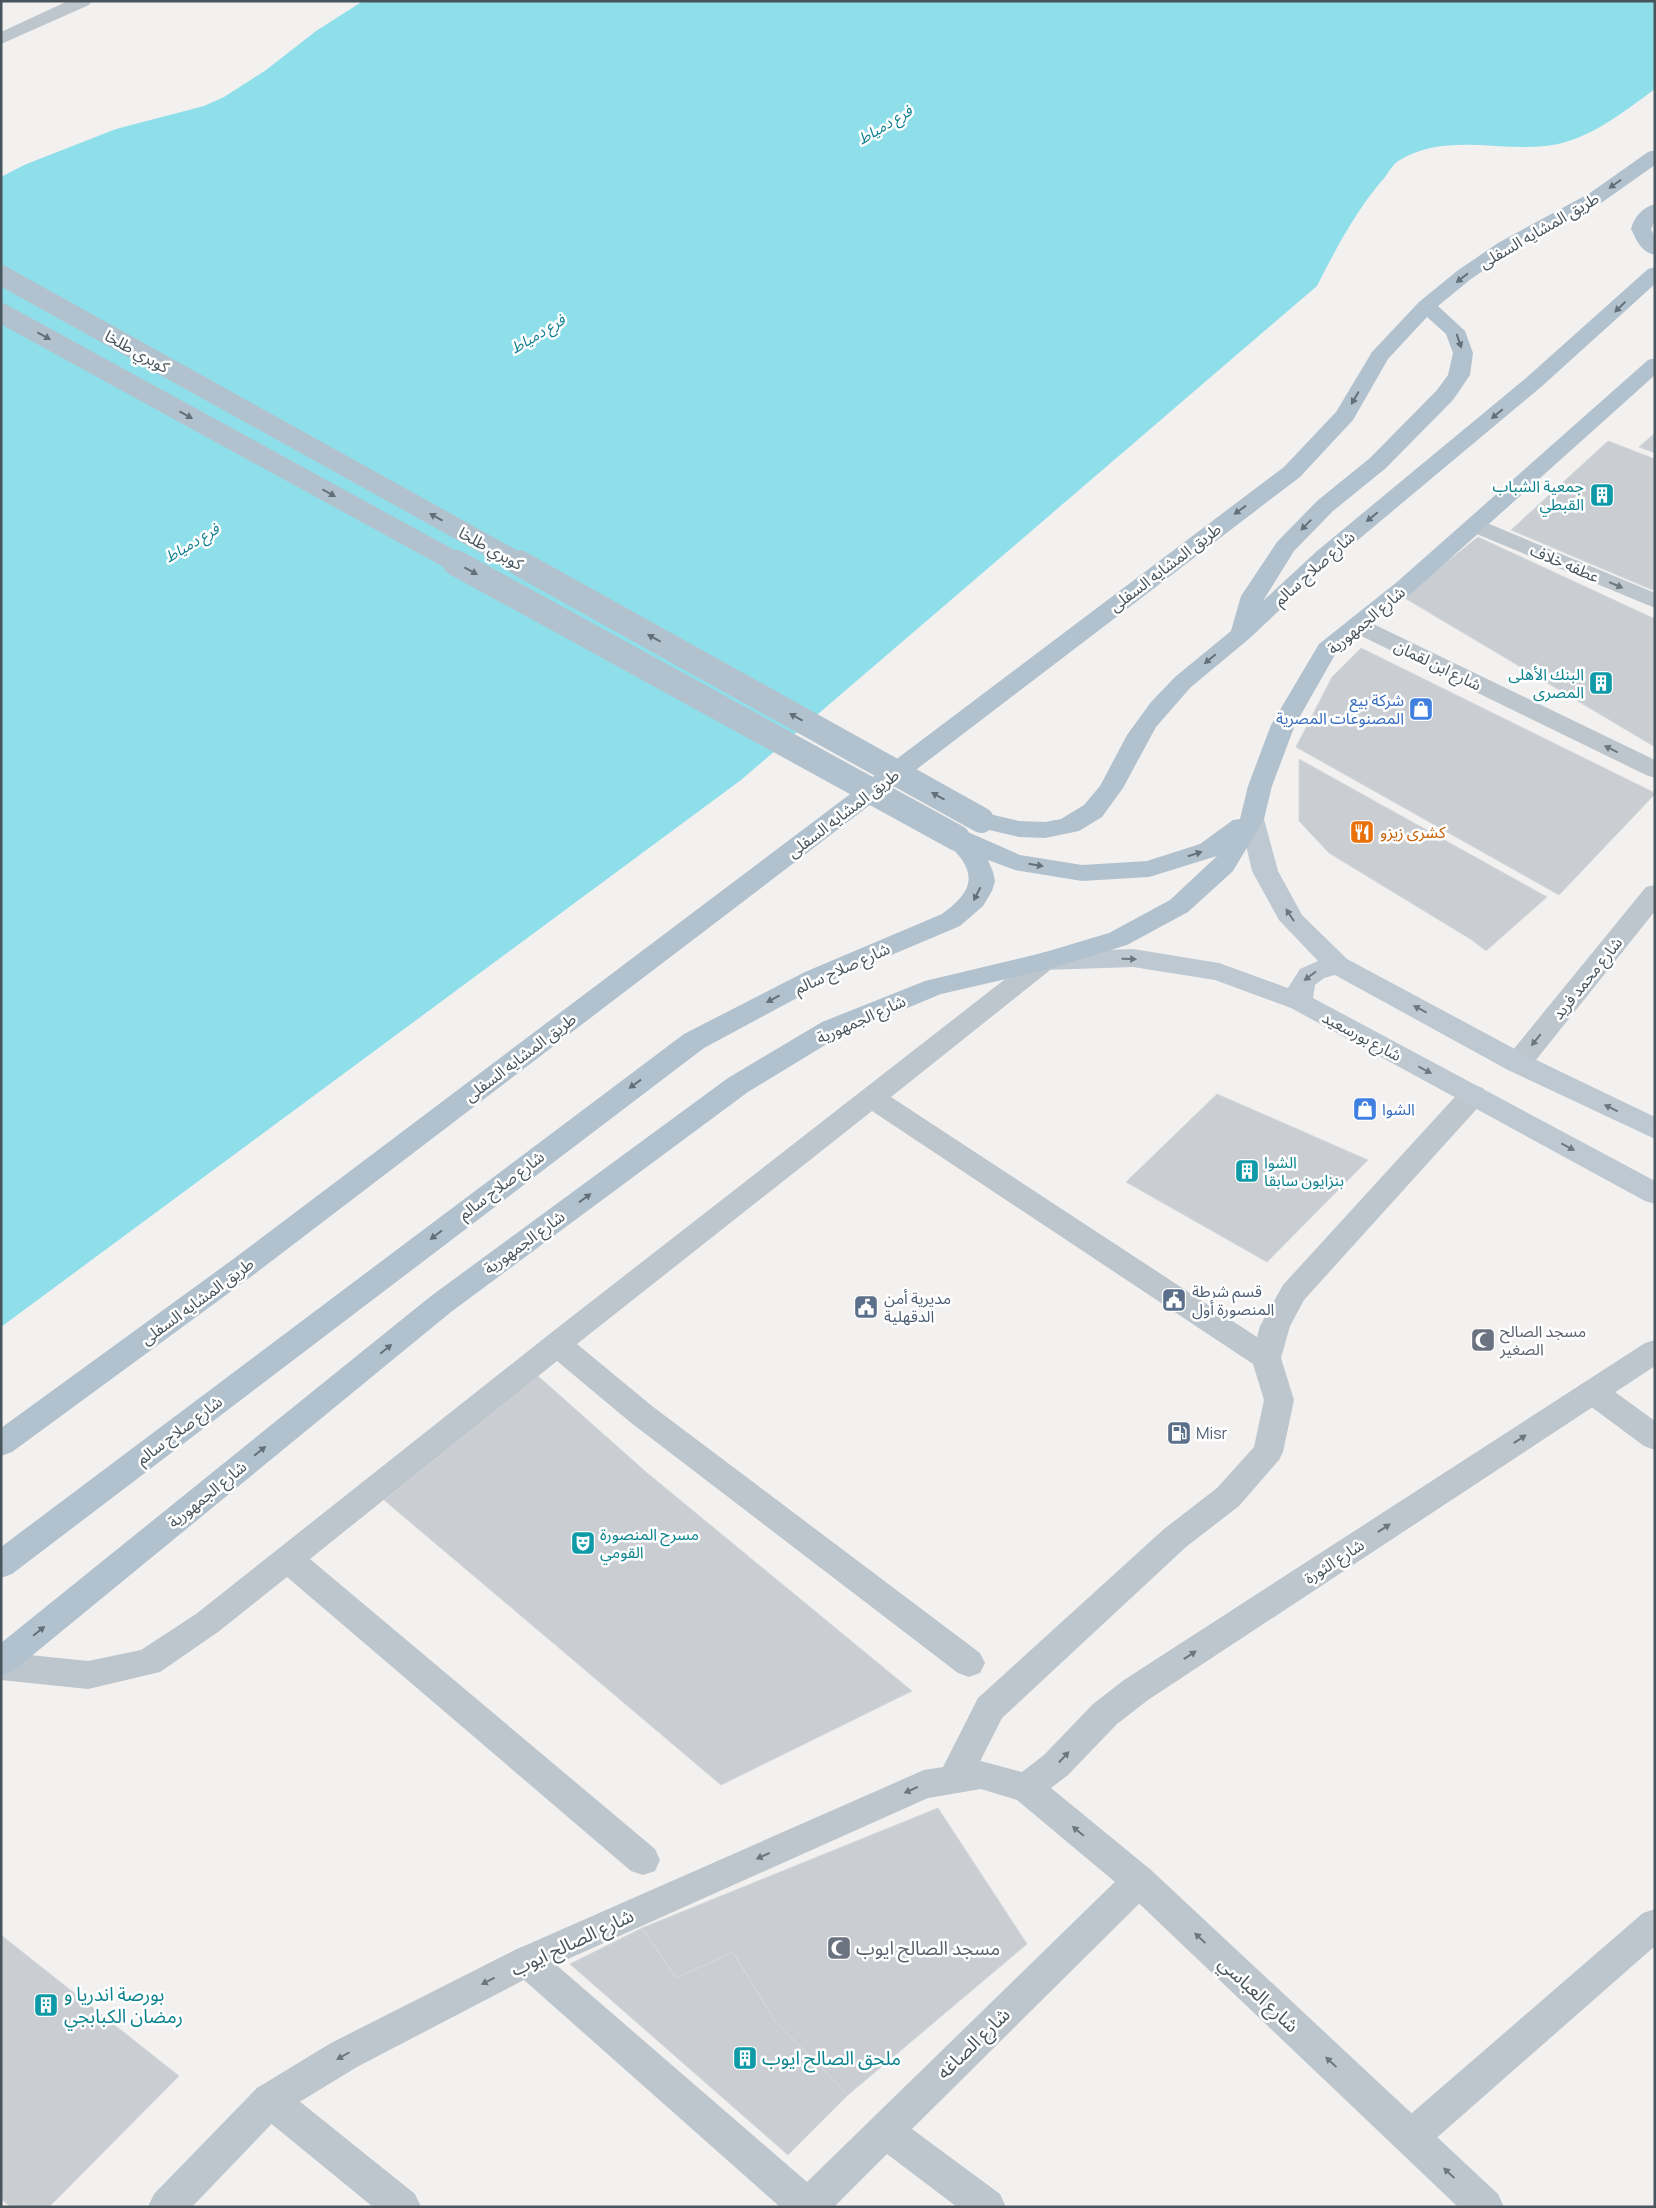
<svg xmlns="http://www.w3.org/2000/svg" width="1656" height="2208" font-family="Manrope,'Noto Sans Arabic',sans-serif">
<rect width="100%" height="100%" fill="#f3f0f0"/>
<!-- water -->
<path fill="#8fdfea" d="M363,1H1655V89C1622,113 1587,142 1545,146C1498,151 1444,133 1400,160C1394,163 1389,171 1385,177C1356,210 1337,247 1317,286L741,780L1,1327V177L24,165L116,129L204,106L224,97L266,70L316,31Z"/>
<!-- building -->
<path fill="#caced3" stroke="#d4d7db" d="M1655,433V453L1639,447Z
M1608,441L1655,459V591L1511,530Z
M1478,537L1655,619V747L1403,597Z
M1361,648L1655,793V794L1559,895L1296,747L1332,677Z
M1299,759L1547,897L1486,951L1472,940L1329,853L1299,821Z
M1217,1094L1368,1160L1267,1262L1126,1182Z
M538,1376L646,1472L912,1691L721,1785L384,1500Z
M938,1808L1027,1944L848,2095L775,2021L733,1952L676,1978L642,1928Z
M642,1928L676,1978L733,1952L775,2021L848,2095L788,2155L570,1964Z
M1,1935L179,2076L49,2207H11L1,2199Z"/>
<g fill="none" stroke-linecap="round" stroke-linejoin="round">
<!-- service -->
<path fill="#bcc6cc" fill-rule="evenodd" d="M1045,952L1054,955L1058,961L1054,967L891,1097L1257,1337L1260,1326L1283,1285L1463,1088L1473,1085L1483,1088L1487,1095L1483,1102L1304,1300L1290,1326L1281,1358L1294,1400L1283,1452L1279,1460L1239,1506L1186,1547L1002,1718L966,1789L954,1793L942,1789L937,1779L978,1698L1164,1529L1217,1488L1254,1447L1264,1400L1253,1364L872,1111L577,1344L652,1406L980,1653L985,1663L980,1673L969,1677L958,1673L630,1422L557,1361L310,1559L655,1849L660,1860L655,1871L643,1875L631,1871L287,1577L218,1632L160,1672L88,1689L1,1680V1652L88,1661L141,1650L196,1614L547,1336L1036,955Z"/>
<!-- minor -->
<path fill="#bcc6cc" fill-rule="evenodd" d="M1475,518L1655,593V608L1467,530L1464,525L1467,520Z
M1357,618L1365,620L1655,760V778L1646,775L1349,630L1345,625L1349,620Z
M1593,1380L1604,1384L1655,1421V1450L1644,1446L1582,1400L1578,1392L1582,1384Z
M1139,1866L1151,1870L1156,1881L1151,1892L912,2129L1000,2194L1006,2207H957L887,2154L834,2207H780L515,1972L509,1961L515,1950L527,1945L539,1950L807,2182L1127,1870Z
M1655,1909V1946L1424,2149L1411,2154L1398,2149L1393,2137L1398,2125L1643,1913Z
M270,2083L283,2088L415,2194L421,2207H373L257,2112L252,2100L257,2088Z"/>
<!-- tertiary -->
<path fill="#bcc6cc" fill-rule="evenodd" d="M68,1H92L89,5L1,44V32Z
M1655,885V911L1528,1070L1518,1072L1508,1070L1504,1063L1508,1056L1646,887Z
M1655,1340V1366L1148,1700L1117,1724L1068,1775L1051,1788L1151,1870L1498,2194L1504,2207H1458L1127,1892L1017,1800L981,1789L928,1798L539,1972L357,2067L283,2112L192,2207H148L154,2194L257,2088L331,2043L515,1950L924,1770L981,1761L1022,1772L1044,1755L1093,1704L1124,1680L1645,1343Z"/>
<!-- secondary -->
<path fill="#bdc8d1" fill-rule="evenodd" d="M1252,811L1261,813L1264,819L1278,871L1302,915L1347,959L1528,1056L1655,1117V1139L1508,1070L1335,975L1324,978L1315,985L1313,998L1655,1181V1204L1645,1201L1291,1008L1215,980L1133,967L1045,970L1036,967L1032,961L1036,955L1045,952L1133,949L1219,963L1288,988L1300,969L1318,961L1279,920L1252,871L1240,819L1243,813Z"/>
<!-- primary -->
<path fill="#b1c2ce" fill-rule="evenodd" d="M1655,150V165L1604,201L1512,251L1471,279L1438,306L1465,331L1473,353L1470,375L1453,400L1386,468L1333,511L1294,551L1263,601L1317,551L1526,378L1648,269L1655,267V284L1541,387L1322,570L1250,638L1191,687L1156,727L1123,788L1102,817L1079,831L1045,838L1019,837L972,826L969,820L972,814L981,812L1019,821L1045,822L1061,819L1084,805L1100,786L1127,735L1151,702L1175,677L1231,631L1241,596L1277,542L1317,501L1370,458L1437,390L1448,375L1453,353L1446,334L1427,317L1388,359L1353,420L1300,477L252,1276L12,1452L1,1456V1428L232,1260L1284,467L1336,412L1372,352L1419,302L1457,271L1498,243L1590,193L1648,152Z
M1655,204V221L1651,229L1655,237V255C1641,252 1637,241 1631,229C1634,217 1643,207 1655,204Z
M1655,358V375L1413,592L1336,653L1295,725L1272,786L1264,819L1233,871L1188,912L1127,945L1045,970L941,994L840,1036L748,1092L451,1312L12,1672L1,1675V1643L431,1296L728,1078L822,1022L925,981L1042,953L1109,933L1170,900L1217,856L1149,877L1082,881L1015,870L988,860L993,872L995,881L992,891L983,906L960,926L823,984L704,1048L12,1574L1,1578V1547L684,1034L805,972L942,914C963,898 980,882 959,856C954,850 949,845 944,838L948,832L957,830L970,833L1020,855L1082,865L1147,861L1200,844L1233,820L1240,819L1248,786L1271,725L1319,644L1397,582L1648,360Z"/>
<!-- primary-bridge-far1 -->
<path stroke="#b1c2ce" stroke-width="20" d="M1,275L521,564
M1,313L459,564"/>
<!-- primary-bridge -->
<path stroke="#b1c2ce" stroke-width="26" d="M456,563L957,838
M519,563L981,820"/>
</g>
<!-- one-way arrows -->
<defs><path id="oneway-solid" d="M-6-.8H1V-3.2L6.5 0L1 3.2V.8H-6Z" transform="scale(1.25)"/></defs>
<g fill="#627079">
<use href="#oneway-solid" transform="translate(1615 184) rotate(145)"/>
<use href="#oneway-solid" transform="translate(1462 278) rotate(142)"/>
<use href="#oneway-solid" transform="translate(1620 307) rotate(136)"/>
<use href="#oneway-solid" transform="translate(44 336) rotate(29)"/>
<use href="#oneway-solid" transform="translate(1459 341) rotate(71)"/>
<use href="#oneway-solid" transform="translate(1355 398) rotate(120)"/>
<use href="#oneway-solid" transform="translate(1497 414) rotate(140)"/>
<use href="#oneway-solid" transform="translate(186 415) rotate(29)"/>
<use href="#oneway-solid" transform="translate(329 493) rotate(29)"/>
<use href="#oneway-solid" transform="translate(1240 510) rotate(144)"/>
<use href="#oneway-solid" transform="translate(436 517) rotate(-151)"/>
<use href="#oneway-solid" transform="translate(1372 517) rotate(141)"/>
<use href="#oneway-solid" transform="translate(1306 525) rotate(134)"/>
<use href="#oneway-solid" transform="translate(471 571) rotate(29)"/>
<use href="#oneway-solid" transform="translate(654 638) rotate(-151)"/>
<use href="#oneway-solid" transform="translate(1210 659) rotate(140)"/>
<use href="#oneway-solid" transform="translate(796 717) rotate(-151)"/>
<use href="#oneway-solid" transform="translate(938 796) rotate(-151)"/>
<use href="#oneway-solid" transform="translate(1195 854) rotate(-17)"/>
<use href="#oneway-solid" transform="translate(1036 865) rotate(9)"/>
<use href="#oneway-solid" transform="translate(977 894) rotate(117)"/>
<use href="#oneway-solid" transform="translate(773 999) rotate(152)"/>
<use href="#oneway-solid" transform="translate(635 1084) rotate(144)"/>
<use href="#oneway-solid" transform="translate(585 1198) rotate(-36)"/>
<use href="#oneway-solid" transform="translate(436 1235) rotate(143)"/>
<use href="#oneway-solid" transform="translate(386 1349) rotate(-39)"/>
<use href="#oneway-solid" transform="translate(260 1451) rotate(-39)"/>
<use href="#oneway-solid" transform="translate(39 1631) rotate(-39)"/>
</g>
<g fill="#6b777e">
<use href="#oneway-solid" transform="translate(1616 585) rotate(23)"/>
<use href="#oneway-solid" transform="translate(1611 749) rotate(-154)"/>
<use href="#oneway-solid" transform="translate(1536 1040) rotate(129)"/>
<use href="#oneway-solid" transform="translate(1520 1439) rotate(-33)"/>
<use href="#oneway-solid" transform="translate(1384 1528) rotate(-33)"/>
<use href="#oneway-solid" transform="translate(1190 1655) rotate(-33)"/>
<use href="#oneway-solid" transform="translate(1064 1757) rotate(-47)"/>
<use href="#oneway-solid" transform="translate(911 1790) rotate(156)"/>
<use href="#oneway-solid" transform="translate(1078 1831) rotate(-140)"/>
<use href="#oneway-solid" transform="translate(763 1856) rotate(156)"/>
<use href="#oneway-solid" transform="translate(1200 1938) rotate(-137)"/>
<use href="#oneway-solid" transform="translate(488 1981) rotate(153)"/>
<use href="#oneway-solid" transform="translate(343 2056) rotate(150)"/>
<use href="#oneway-solid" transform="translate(1331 2062) rotate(-137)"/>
<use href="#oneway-solid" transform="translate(1449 2173) rotate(-137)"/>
</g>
<g fill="#6b7880">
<use href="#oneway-solid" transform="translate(1290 915) rotate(-123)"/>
<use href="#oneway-solid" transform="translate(1129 959) rotate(1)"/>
<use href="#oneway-solid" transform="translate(1310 976) rotate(143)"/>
<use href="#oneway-solid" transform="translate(1420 1009) rotate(-152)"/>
<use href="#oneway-solid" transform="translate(1425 1070) rotate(28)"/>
<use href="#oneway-solid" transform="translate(1611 1108) rotate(-154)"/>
<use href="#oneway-solid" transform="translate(1568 1147) rotate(28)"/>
</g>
<!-- icons -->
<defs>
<symbol id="building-square" viewBox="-11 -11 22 22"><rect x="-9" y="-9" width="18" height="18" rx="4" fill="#0f9aa8" stroke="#fff"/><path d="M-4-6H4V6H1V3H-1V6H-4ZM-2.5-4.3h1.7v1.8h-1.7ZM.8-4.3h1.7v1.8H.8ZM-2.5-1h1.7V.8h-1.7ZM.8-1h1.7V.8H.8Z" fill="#fff"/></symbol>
<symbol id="shop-square" viewBox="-11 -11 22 22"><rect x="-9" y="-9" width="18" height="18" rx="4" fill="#3f7fe0" stroke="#fff"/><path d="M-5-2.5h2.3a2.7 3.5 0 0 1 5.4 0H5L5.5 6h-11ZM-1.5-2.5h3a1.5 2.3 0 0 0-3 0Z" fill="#fff"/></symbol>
<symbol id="restaurant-square" viewBox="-11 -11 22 22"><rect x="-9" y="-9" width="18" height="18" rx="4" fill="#e8710a" stroke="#fff"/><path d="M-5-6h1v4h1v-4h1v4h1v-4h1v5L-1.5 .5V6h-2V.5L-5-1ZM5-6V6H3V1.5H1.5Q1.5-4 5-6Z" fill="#fff"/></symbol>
<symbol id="civic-square" viewBox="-11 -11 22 22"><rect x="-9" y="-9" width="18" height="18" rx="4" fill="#5c6f8a" stroke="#fff"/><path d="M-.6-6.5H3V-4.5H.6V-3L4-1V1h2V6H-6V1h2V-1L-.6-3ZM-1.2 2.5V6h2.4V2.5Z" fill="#fff"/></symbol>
<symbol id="mosque-square" viewBox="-11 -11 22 22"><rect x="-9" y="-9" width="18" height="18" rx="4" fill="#6b7280" stroke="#fff"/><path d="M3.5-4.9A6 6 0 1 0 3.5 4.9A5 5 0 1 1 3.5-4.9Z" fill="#fff"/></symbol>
<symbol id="fuel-square" viewBox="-11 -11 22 22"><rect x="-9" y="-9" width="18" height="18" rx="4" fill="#5c6f8a" stroke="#fff"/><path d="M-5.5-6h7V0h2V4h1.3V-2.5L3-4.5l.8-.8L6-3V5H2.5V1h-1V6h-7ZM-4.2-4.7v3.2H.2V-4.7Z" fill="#fff"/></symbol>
<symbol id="theatre-square" viewBox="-11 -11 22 22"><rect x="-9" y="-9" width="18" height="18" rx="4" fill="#0f9aa8" stroke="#fff"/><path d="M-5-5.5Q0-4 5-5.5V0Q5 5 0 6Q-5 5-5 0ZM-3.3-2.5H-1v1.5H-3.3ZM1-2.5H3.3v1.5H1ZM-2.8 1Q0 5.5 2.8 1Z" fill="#fff"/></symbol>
</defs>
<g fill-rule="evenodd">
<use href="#building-square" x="1588" y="481" width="28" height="28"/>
<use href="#building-square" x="1587" y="669" width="28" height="28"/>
<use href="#shop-square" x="1407" y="695" width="28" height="28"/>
<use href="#restaurant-square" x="1348" y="818" width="28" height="28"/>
<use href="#shop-square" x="1351" y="1095" width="28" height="28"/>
<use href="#building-square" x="1233" y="1157" width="28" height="28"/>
<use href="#civic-square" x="1160" y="1286" width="28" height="28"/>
<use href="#civic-square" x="852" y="1293" width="28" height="28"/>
<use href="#mosque-square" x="1469" y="1326" width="28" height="28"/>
<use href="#fuel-square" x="1165" y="1419" width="28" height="28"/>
<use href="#theatre-square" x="569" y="1529" width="28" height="28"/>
<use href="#mosque-square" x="825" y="1934" width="28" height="28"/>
<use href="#building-square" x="32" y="1991" width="28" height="28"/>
<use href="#building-square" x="731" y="2044" width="28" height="28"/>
</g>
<g text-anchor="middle" stroke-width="5" stroke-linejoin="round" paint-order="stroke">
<!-- far-water labels -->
<g font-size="15" font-style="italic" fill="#108192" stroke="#fff">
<text transform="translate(885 125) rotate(-31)" y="5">فرع دمياط</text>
<text transform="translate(538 334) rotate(-31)" y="5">فرع دمياط</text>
<text transform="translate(192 543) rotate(-31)" y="5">فرع دمياط</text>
</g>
<!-- street labels -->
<g font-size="16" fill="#48555d" stroke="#fff">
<text transform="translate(1539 230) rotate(-30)" y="6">طريق المشايه السفلى</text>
<text transform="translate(137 351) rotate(29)" y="6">كوبري طلخا</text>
<text transform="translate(491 548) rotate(29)" y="6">كوبري طلخا</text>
<text transform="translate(1565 563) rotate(23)" y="6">عطفه خلاف</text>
<text transform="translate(1165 567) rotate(-37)" y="6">طريق المشايه السفلى</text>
<text transform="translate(1314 568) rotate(-42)" y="6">شارع صلاح سالم</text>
<text transform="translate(1366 620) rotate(-40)" y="6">شارع الجمهورية</text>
<text transform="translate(1438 665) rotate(26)" y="6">شارع ابن لقمان</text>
<text transform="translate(843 813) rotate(-37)" y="6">طريق المشايه السفلى</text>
<text transform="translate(842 968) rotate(-24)" y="6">شارع صلاح سالم</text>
<text transform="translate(1587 978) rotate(-51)" y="6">شارع محمد فريد</text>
<text transform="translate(861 1019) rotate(-24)" y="6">شارع الجمهورية</text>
<text transform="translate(1362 1036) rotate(28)" y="6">شارع بورسعيد</text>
<text transform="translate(520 1057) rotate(-37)" y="6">طريق المشايه السفلى</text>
<text transform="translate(501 1185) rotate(-37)" y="6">شارع صلاح سالم</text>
<text transform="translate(524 1242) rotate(-36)" y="6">شارع الجمهورية</text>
<text transform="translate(197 1301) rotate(-36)" y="6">طريق المشايه السفلى</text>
<text transform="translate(179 1430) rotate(-37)" y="6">شارع صلاح سالم</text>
<text transform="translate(207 1494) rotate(-39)" y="6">شارع الجمهورية</text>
<text transform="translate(1334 1561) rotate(-33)" y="6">شارع الثورة</text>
</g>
<!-- culture labels -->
<g font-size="16" fill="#0d838f" stroke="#fff" text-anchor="end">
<text x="1584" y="492">جمعية الشباب<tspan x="1584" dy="18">القبطي</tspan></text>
<text x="1584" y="680">البنك الأهلى<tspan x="1584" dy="18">المصرى</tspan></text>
<text x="1264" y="1168" text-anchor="start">الشوا<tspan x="1264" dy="18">بنزايون سابقا</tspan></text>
<text x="600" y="1540" text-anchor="start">مسرح المنصورة<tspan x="600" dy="18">القومي</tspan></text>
</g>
<!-- shop labels -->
<g font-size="16" fill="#366cbe" stroke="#fff" text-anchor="end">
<text x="1404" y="706">شركة بيع<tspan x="1404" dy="18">المصنوعات المصرية</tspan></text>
<text x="1382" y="1115" text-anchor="start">الشوا</text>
</g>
<!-- food labels -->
<g font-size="16" fill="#c56008" stroke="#fff" text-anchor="start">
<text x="1380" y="838">كشرى زيزو</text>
</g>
<!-- service labels -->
<g font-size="16" fill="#4e5e75" stroke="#fff" text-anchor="start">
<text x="1192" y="1297">قسم شرطة<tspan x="1192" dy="18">المنصورة أول</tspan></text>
<text x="884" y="1304">مديرية أمن<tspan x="884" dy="18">الدقهلية</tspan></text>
<text x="1196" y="1439">Misr</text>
</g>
<!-- worship labels -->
<g font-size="16" fill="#5b616d" stroke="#fff" text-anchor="start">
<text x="1500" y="1337">مسجد الصالح<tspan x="1500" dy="18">الصغير</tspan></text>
</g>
<!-- near-street labels -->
<g font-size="19" fill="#48555d" stroke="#fff">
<text transform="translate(572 1942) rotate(-25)" y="7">شارع الصالح ايوب</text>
<text transform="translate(1259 1994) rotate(43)" y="7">شارع العباسي</text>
<text transform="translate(973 2043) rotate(-44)" y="7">شارع الصاغه</text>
</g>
<!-- near-worship labels -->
<g font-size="19" fill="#5b616d" stroke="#fff" text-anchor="start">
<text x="856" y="1955">مسجد الصالح ايوب</text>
</g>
<!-- near-culture labels -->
<g font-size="19" fill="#0d838f" stroke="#fff" text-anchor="start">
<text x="64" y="2001">بورصة اندريا و<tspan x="64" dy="22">رمضان الكبابجي</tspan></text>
<text x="762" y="2065">ملحق الصالح ايوب</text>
</g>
</g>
<!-- border -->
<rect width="1656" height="2208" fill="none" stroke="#48555d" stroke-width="5"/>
</svg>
